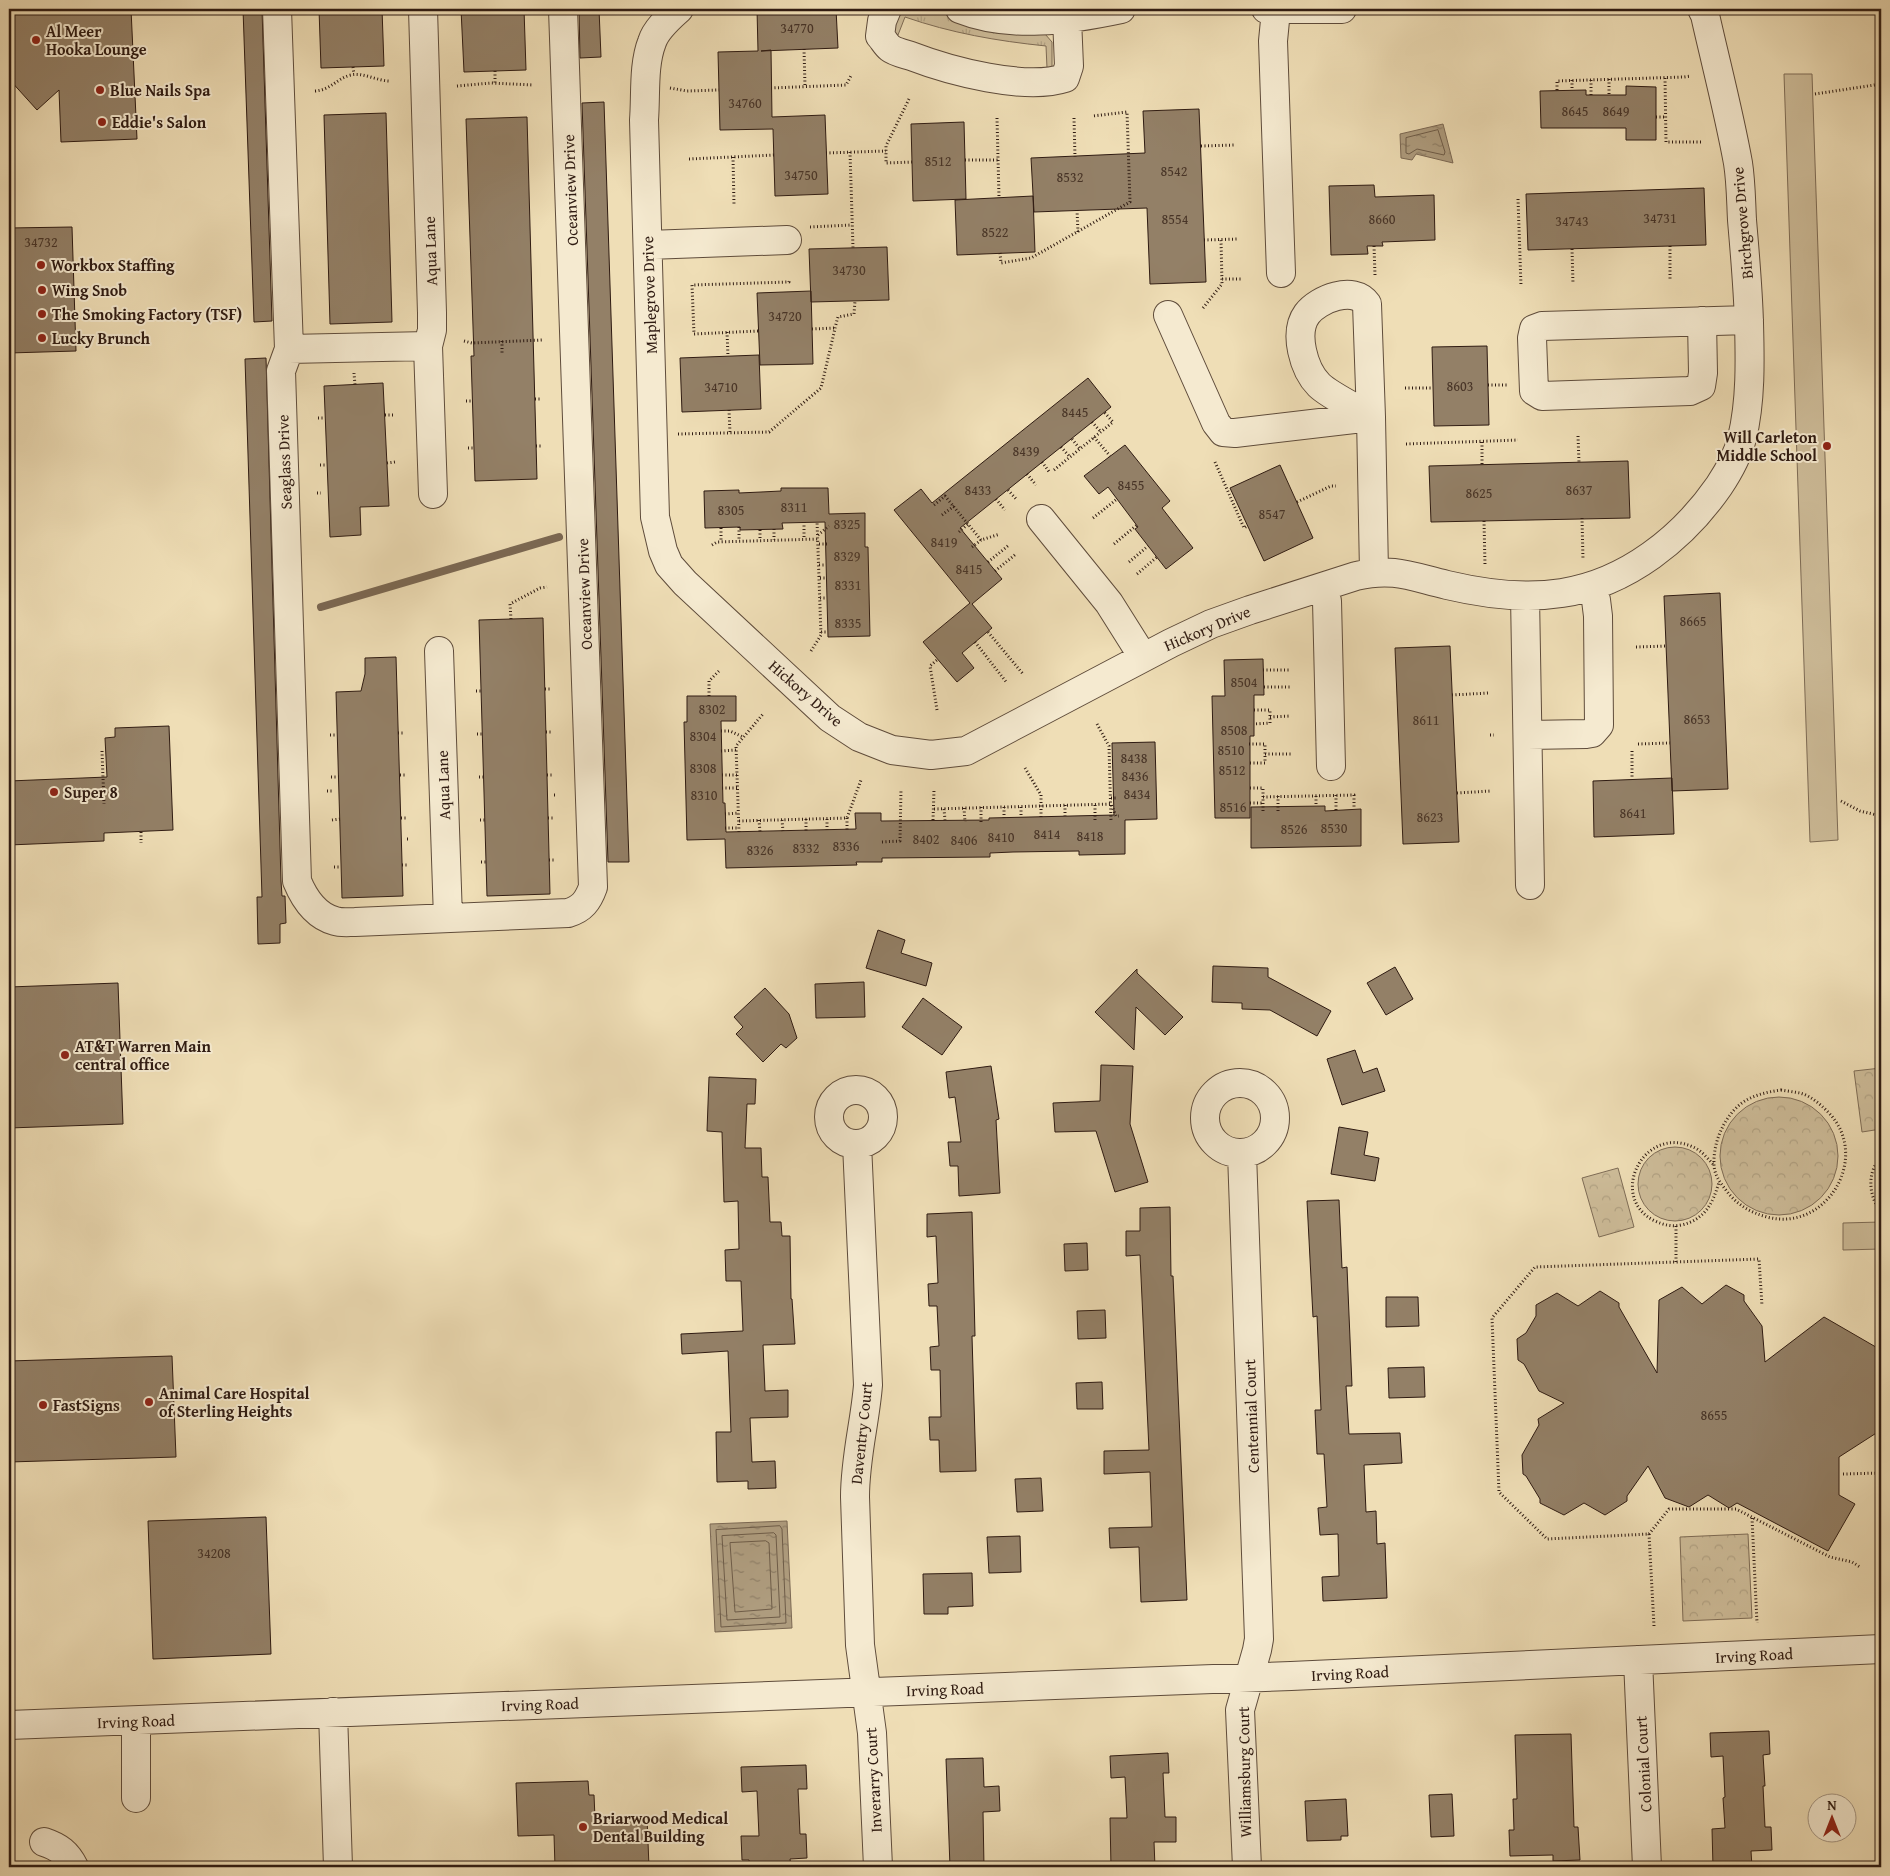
<svg xmlns="http://www.w3.org/2000/svg" width="1890" height="1876" font-family="'Gentium Book Plus',serif">
<defs>
<pattern id="grass-tufts" width="24" height="20" patternUnits="userSpaceOnUse" patternTransform="scale(1.25)"><rect width="24" height="20" fill="#cebd9a"/><path d="M3 7l-1-3M5 7V3M7 7l1-3M15 17l-1-3M17 17v-4M19 17l1-3" fill="none" stroke="#b1a284"/></pattern>
<pattern id="park-crowns" width="20" height="18" patternUnits="userSpaceOnUse" patternTransform="scale(1.25)"><rect width="20" height="18" fill="#cebd9a"/><path d="M2 6a3 3 0 1 1 6 0M12 15a3 3 0 1 1 6 0" fill="none" stroke="#b1a284"/></pattern>
<pattern id="water-ripples" width="26" height="14" patternUnits="userSpaceOnUse" patternTransform="scale(1.25)"><rect width="26" height="14" fill="#ae9c7e"/><path d="M2 4q2-2 4 0t4 0M15 11q2-2 4 0t4 0" fill="none" stroke="#8e7e66"/></pattern>
</defs>
<rect width="100%" height="100%" fill="#efdeb6"/>
<filter id="stains"><feTurbulence type="fractalNoise" baseFrequency=".004" numOctaves="4"/><feColorMatrix values="0 0 0 0 .2 0 0 0 0 .09 0 0 0 0 .02 0 0 0 .5 -.17"/></filter>
<radialGradient id="worn" r=".72"><stop offset=".6" stop-color="#630" stop-opacity="0"/><stop offset="1" stop-color="#630" stop-opacity=".3"/></radialGradient>
<!-- grass -->
<path fill="url(#grass-tufts)" stroke="#7e6c56" d="M902,9H930L976,25L1040,32L1045,34L1052,42V67L1047,68L1046,46C997,41 951,33 905,17L898,35L893,36L892,31Z"/>
<!-- park -->
<path fill="url(#park-crowns)" stroke="#7e6c56" d="M1881,1068V1129L1862,1132L1854,1071Z
M1720 1156a59 59 0 1 1 118 0a59 59 0 1 1-118 0Z
M1638 1184a37 37 0 1 1 74 0a37 37 0 1 1-74 0Z
M1618,1168L1634,1227L1599,1237L1582,1178Z
M1748,1534L1752,1618L1683,1621L1680,1537Z"/>
<!-- pitch -->
<path fill="#cebd9a" stroke="#7e6c56" d="M1784,74H1812L1838,840L1810,842Z
M1881,1222V1249L1843,1250V1223Z"/>
<!-- water -->
<path fill="url(#water-ripples)" stroke="#7b6853" d="M1443,124L1453,163L1416,154L1412,160L1401,158L1400,134Z
M787,1521L792,1628L715,1632L710,1524Z"/>
<g fill="none" stroke-linecap="round" stroke-linejoin="round">
<!-- shore -->
<path stroke="#6e5c48" stroke-width="1" d="M1438,130L1445,152L1444,155L1417,149L1409,154L1406,153V138Z
M780,1526L782,1529L786,1623L721,1627L716,1530Z
M774,1533L776,1535L780,1617L727,1620L722,1536Z
M766,1541L769,1543L772,1609L735,1612L730,1543Z"/>
<!-- stream -->
<path stroke="#7b6853" stroke-width="8" d="M321,607L559,537"/>
</g>
<!-- building -->
<path fill="#938067" stroke="#2f1b12" d="M9,9H131L137,139L61,142L59,90L37,110L9,79Z
M243,9H262L272,321L254,322Z
M319,9H382L384,66L321,68Z
M461,9H524L526,70L464,72Z
M579,9H599L601,57L580,58Z
M757,9H836L838,48L761,51L771,50L772,117L825,115L828,194L775,196L773,129L720,130L718,52L758,51Z
M1626,86L1656,87V140H1626V128H1541L1540,91L1586,90V95H1626Z
M604,102L629,862H608L582,103Z
M1199,109L1206,282L1150,284L1147,208L1034,212L1031,158L1145,153L1143,111Z
M386,113L392,322L330,324L324,115Z
M527,117L537,479L475,481L471,356H474L466,119Z
M964,122L966,199L913,201L911,124Z
M1374,185L1375,197L1434,195L1435,240L1382,242L1383,246H1367L1368,254L1331,255L1329,186Z
M1704,188L1706,245L1528,250L1526,194Z
M1033,196L1035,252L957,255L955,200Z
M72,227L76,351L9,353V228Z
M887,247L889,300L811,302L809,249Z
M811,291L813,364L760,365L757,293Z
M1487,346L1489,425L1434,426L1432,347Z
M759,355L761,409L682,412L680,358Z
M266,358L281,881L282,896H285L286,923L280,924V943L258,944L257,897H262L245,359Z
M1088,378L1111,407L960,528L1002,579L972,604L992,628L962,653L974,668L957,682L923,642L970,603L894,510L921,489L932,503Z
M383,383L389,506L360,507L361,535L330,537L324,386Z
M1125,445L1170,501L1162,508L1193,548L1166,569L1135,529L1138,527L1108,487L1099,494L1084,476Z
M1628,461L1630,518L1431,522L1429,466Z
M1280,465L1313,538L1264,561L1230,488Z
M781,488H828L829,514L865,513V547H868L870,636L828,637L825,522L782,523L783,529L740,530V527L705,528L704,491L739,490V493L761,492L781,491Z
M1720,593L1728,789L1672,791L1664,596Z
M543,618L550,894L487,896L479,620Z
M1450,646L1459,842L1403,844L1395,648Z
M396,657L403,896L342,898L336,692L361,691L365,674V658Z
M1263,659L1264,695H1254V736H1250V818H1215L1212,696H1225L1224,660Z
M687,696H736V721H721L723,803H725L726,832L856,829L855,813H881V821L989,820V818L1114,815L1112,743L1155,742L1157,819L1125,820V854L1079,855V851L1013,852L990,853V857L882,858V862H856L857,865L726,868L725,839L687,840L684,722H687Z
M169,726L173,830L104,833V841L9,845V781L107,777L105,738L115,737V728Z
M1672,778L1674,834L1594,837L1593,781Z
M1325,806V811L1361,809V846L1251,848V807Z
M878,930L905,940L901,953L932,963L926,986L866,968Z
M1213,966L1268,968V977L1331,1011L1317,1036L1270,1010L1242,1009V1003L1212,1002Z
M1395,967L1413,999L1386,1015L1367,983Z
M1137,969V973L1183,1017L1165,1035L1136,1007L1134,1050L1095,1012Z
M864,982L865,1017L816,1018L815,984Z
M118,983L123,1124L9,1128V987Z
M765,988L789,1014L797,1038L786,1048L781,1044L763,1062L736,1034L743,1027L734,1017Z
M923,998L962,1027L942,1055L902,1027Z
M1355,1050L1363,1073L1377,1068L1385,1091L1342,1105L1327,1059Z
M1101,1065L1133,1066L1130,1124L1148,1182L1115,1192L1096,1131L1055,1132L1053,1103L1100,1101Z
M991,1066L999,1119L996,1120L1000,1193L959,1196L958,1166H950L948,1142H961L955,1097L949,1098L946,1072Z
M709,1077L756,1079L755,1104H747L745,1148H761L762,1177H768L770,1222H781L782,1236H790L791,1299H792L795,1344L763,1345L765,1391L788,1390V1417L750,1418L752,1462L775,1461L776,1488L748,1489V1481L717,1482L716,1432H731L728,1351L682,1354L681,1334L743,1331L741,1281H726L725,1250L739,1249L738,1201L724,1202L722,1132L707,1131Z
M1339,1127L1368,1132L1364,1155L1379,1158L1375,1181L1331,1174Z
M1339,1200L1342,1268L1347,1267L1352,1386H1346L1349,1434L1400,1433L1402,1463L1364,1465L1366,1512L1376,1511L1377,1544L1385,1543L1387,1598L1323,1601L1322,1577L1339,1576L1338,1534L1320,1535L1318,1508L1327,1507L1324,1454H1317L1315,1410H1321L1317,1316L1313,1317L1307,1201Z
M1170,1207L1171,1276H1173L1187,1600L1141,1602L1139,1547L1110,1548L1109,1528L1152,1527L1150,1472L1104,1474V1451L1149,1450L1140,1255L1126,1256V1231H1140V1208Z
M972,1212L975,1336H972L976,1471L940,1472L939,1440H930L929,1417H941L940,1370H931L930,1347L939,1346L937,1306H929L928,1284L938,1283L936,1236L927,1237V1214Z
M1087,1243L1088,1270L1065,1271L1064,1244Z
M1726,1285L1744,1295V1301L1762,1326L1765,1362L1824,1317L1881,1350V1430L1839,1457V1495L1855,1504L1828,1551L1737,1503L1729,1508L1708,1495L1689,1507L1665,1498L1648,1466L1627,1496V1501L1605,1515L1584,1503L1564,1515L1540,1503V1499L1526,1476L1523,1474L1522,1455L1539,1425L1538,1419L1564,1403L1539,1391L1524,1364L1518,1360L1517,1339L1526,1333L1536,1316V1305L1557,1293L1578,1306L1600,1291L1619,1303V1307L1657,1373L1659,1300L1682,1287L1702,1304Z
M1386,1297H1418L1419,1326L1386,1327Z
M1105,1310L1106,1338L1078,1339L1077,1311Z
M172,1356L176,1457L9,1462V1361Z
M1424,1367L1425,1397L1389,1398L1388,1368Z
M1102,1382L1103,1409H1077L1076,1383Z
M1041,1478L1043,1511L1017,1512L1015,1479Z
M266,1517L271,1654L153,1659L148,1521Z
M1020,1536L1021,1572L989,1573L987,1537Z
M972,1573L973,1606L948,1607V1614H924L923,1574Z
M1769,1731L1770,1754L1763,1755L1765,1786H1763L1765,1827H1771L1772,1850L1751,1851L1752,1867H1713L1712,1829L1725,1828L1723,1798L1725,1797L1723,1756L1711,1757L1710,1733Z
M1571,1734L1574,1827H1578L1580,1860L1553,1861V1855L1510,1856L1509,1830H1514L1513,1799H1517L1515,1735Z
M1168,1753L1169,1773H1163L1165,1817H1176V1842H1154L1155,1867H1111L1110,1818H1127L1125,1777L1111,1778L1110,1756Z
M983,1758L984,1787L999,1786L1000,1811L983,1812L984,1867H950L946,1759Z
M806,1765L807,1789H798L800,1834H806L807,1858L790,1859L791,1867H750L749,1860H742L741,1836H759L757,1791L742,1792L741,1767Z
M588,1781L589,1795H594L595,1818L647,1817L649,1867H555L554,1835L518,1836L516,1783Z
M1452,1794L1454,1836L1431,1837L1429,1795Z
M1346,1799L1348,1836H1341V1840L1307,1841L1305,1801Z"/>
<g fill="none" stroke-linecap="round" stroke-linejoin="round">
<defs>
<path id="minor" d="M277,9L289,349L281,371L297,881C304,898 316,916 335,921C341,923 349,922 355,922L568,913C582,909 588,901 593,887L563,9
M423,9L432,313V330L428,346L433,494
M679,9C669,18 656,29 652,42C643,65 646,95 644,120L655,517L663,551L669,565L685,583L830,718L859,737L892,750L931,755L966,751L1171,643L1211,624L1250,610L1356,576C1394,567 1412,577 1447,585C1485,594 1524,599 1562,593C1627,583 1683,538 1719,486C1729,471 1738,455 1742,438C1751,401 1750,360 1749,323C1748,288 1745,255 1742,220C1741,201 1741,182 1738,163C1729,113 1716,64 1705,15L1702,9
M887,9L882,21L880,36C883,39 886,45 890,48C895,52 905,54 911,56C950,71 1025,91 1065,78L1069,66L1067,18
M960,9C1010,29 1069,20 1121,9
M1266,9H1342
M1276,10L1273,41L1281,273
M648,245L787,240
M1168,315L1216,423L1223,432L1235,433L1371,417
M1702,321L1703,373L1701,386L1690,391L1542,396L1534,391L1532,338L1534,329L1542,326L1749,320
M289,349L428,346
M1371,417C1358,409 1329,395 1319,385C1304,370 1293,333 1307,314C1318,299 1354,285 1367,304L1371,417L1374,572
M1041,519L1109,603L1143,657
M1322,588L1327,601L1331,766
M1525,596L1530,885
M439,651L448,918
M1528,735L1586,734L1592,733L1599,725L1598,616L1596,600L1591,587
M1205 1118a35 35 0 1 1 70 0a35 35 0 1 1-70 0Z
M829 1117a27 27 0 1 1 54 0a27 27 0 1 1-54 0Z
M857,1144L868,1385C865,1423 855,1457 855,1497L860,1645L872,1733L878,1867
M1242,1153L1259,1639L1257,1650L1240,1710L1247,1867
M1638,1660L1647,1867
M333,1712L338,1867
M9,1725L1291,1676L1881,1649
M136,1798V1721
M44,1842C59,1847 67,1853 74,1867"/>
</defs>
<!-- minor casing -->
<use href="#minor" stroke="#5f4c3b" stroke-width="30"/>
<!-- path -->
<path stroke="#2f1b12" stroke-width="3" stroke-dasharray="1 2.5" stroke-linecap="butt" d="M804,49L805,86
M353,67L354,74
M495,71V84
M1665,78L1666,142H1702
M1609,79V95
M1572,80V90
M1591,80V95
M457,86L491,83L533,85
M670,88L687,91L719,90
M771,88L846,85L852,74
M1557,90V81L1684,77L1691,76
M315,91C331,90 337,78 351,75C363,72 377,81 390,81
M1815,94L1881,84
M909,99L886,146V163L912,162
M1656,117H1665
M997,118L999,197
M1074,118L1075,157
M1201,146L1236,145
M850,152L853,248
M826,153L886,151
M733,157L734,205
M689,159L774,155
M965,160H998
M1518,199L1521,286
M1077,210L1078,232
M810,227L852,225
M1204,240L1239,239
M1374,246L1375,275
M1670,246V280
M1572,249L1573,284
M1000,253L1001,263L1031,258L1130,202L1127,112L1093,116
M1222,279H1241
M1203,308L1222,284L1221,240
M812,329L835,328
M758,331L694,334L692,285L789,282V279
M727,332L728,356
M464,341L472,343L542,340
M502,341V355
M354,373L355,385
M1488,385H1507
M1405,388H1433
M535,399H541
M466,401H473
M729,410L730,433
M385,415H393
M318,418H325
M1092,422L1101,432
M678,434L769,432L821,388L837,320L838,317L854,314L855,301
M1578,436L1579,462
M1094,437L1110,456
M1072,439L1080,449
M1482,442V465
M1406,444L1518,440
M536,446H542
M1061,447L1070,457
M468,448H474
M1042,462L1050,473
M1215,462L1244,528L1247,526
M387,463L395,462
M320,465H327
M1054,470L1113,422L1104,412
M1027,474L1036,485
M1008,490L1017,500
M317,493H321
M996,499L1005,510
M1297,502L1331,486H1336
M934,505L945,496L981,540L1000,534
M942,515L954,506
M1093,518L1117,499
M1582,518L1583,560
M1484,521L1485,565
M804,522V539
M739,527V541
M721,528V542
M774,529V540
M760,530V540
M959,532L968,524
M818,535L829,526
M819,544H829
M1114,544L1137,525
M712,545L717,542L818,539
M972,547L981,540
M988,562L1009,545
M1129,562L1148,546
M819,565H826
M995,571L1016,554
M1137,574L1157,557
M820,578H827
M820,598H827
M511,619L510,604L540,588L547,587
M821,632H828
M988,632L1023,674
M975,642L1007,683
M1636,647L1666,646
M811,651L821,635L817,521
M1263,670H1289
M1264,687H1290
M545,689H550
M476,691H481
M1452,695L1489,693
M709,696V681L719,671
M937,710L930,666L938,659
M1254,710H1270V723L1254,724
M1270,717L1291,716
M1097,724L1109,746L1111,821
M721,731H730L743,737
M546,732H552
M398,733H404
M477,734H483
M330,735H337
M1490,735H1494
M1249,744H1265V763H1250
M1638,744L1670,743
M102,751L104,804
M721,751L736,750
M1632,751V779
M1265,754H1292
M1025,768L1041,795V817
M400,775H406
M547,775H553
M722,775H737
M331,777H339
M479,777H484
M722,788H738
M1250,788H1263V811
M327,791H332
M1457,793L1491,791
M554,795H557
M1336,795V810
M1278,796V811
M1316,796V806
M1263,797L1354,795V809
M1111,798H1118
M1841,801L1860,811L1881,816
M1250,803H1263
M1065,805V816
M1095,805V821
M981,807V822
M1004,807V818
M1021,807V817
M964,808L965,822
M934,809L1111,804L1116,816H1119
M944,809L945,820
M725,814L739,813
M401,818H407
M548,818H555
M847,818V830
M806,819V831
M827,819V830
M332,820L340,819
M480,820H485
M759,820L760,832
M782,820L783,831
M933,820L934,790
M739,821L847,818L861,780
M725,828H739
M141,832V843
M739,832L736,746L763,714
M407,839H410
M882,842L900,841L901,789
M549,860H556
M481,862H486
M402,865H408
M334,867H341
M1781,1090C1787,1091 1794,1092 1800,1093C1811,1096 1820,1104 1828,1112C1872,1156 1827,1233 1767,1217C1752,1213 1739,1206 1729,1194C1722,1185 1714,1176 1714,1164C1713,1143 1724,1116 1742,1103C1753,1095 1767,1092 1781,1090Z
M1881,1157C1866,1173 1869,1196 1881,1213
M1713,1164C1707,1158 1701,1150 1693,1147C1643,1124 1607,1198 1655,1221C1664,1225 1672,1227 1681,1225C1705,1220 1713,1203 1719,1182
M1676,1226V1262
M1843,1474L1881,1473
M1752,1518L1757,1623
M1649,1534L1669,1509H1736L1830,1557L1852,1562L1860,1567
M1654,1626L1649,1534L1547,1539L1499,1492L1492,1318L1535,1267L1759,1259L1762,1306"/>
<!-- minor -->
<use href="#minor" stroke="#f5ead0" stroke-width="28"/>
</g>
<!-- markers -->
<g fill="#8f2418" stroke="#f5ead0" stroke-width="2">
<circle cx="36" cy="40" r="5"/>
<circle cx="100" cy="90" r="5"/>
<circle cx="102" cy="122" r="5"/>
<circle cx="41" cy="265" r="5"/>
<circle cx="42" cy="290" r="5"/>
<circle cx="42" cy="314" r="5"/>
<circle cx="42" cy="338" r="5"/>
<circle cx="1827" cy="446" r="5"/>
<circle cx="54" cy="792" r="5"/>
<circle cx="65" cy="1055" r="5"/>
<circle cx="149" cy="1402" r="5"/>
<circle cx="43" cy="1405" r="5"/>
<circle cx="583" cy="1827" r="5"/>
</g>
<g text-anchor="middle" stroke-width="4" stroke-linejoin="round" paint-order="stroke">
<!-- number labels -->
<g font-size="14" fill="#483427">
<text x="797" y="33">34770</text>
<text x="745" y="108">34760</text>
<text x="1575" y="116">8645</text>
<text x="1616" y="116">8649</text>
<text x="938" y="166">8512</text>
<text x="1174" y="176">8542</text>
<text x="801" y="180">34750</text>
<text x="1070" y="182">8532</text>
<text x="1660" y="223">34731</text>
<text x="1175" y="224">8554</text>
<text x="1382" y="224">8660</text>
<text x="1572" y="226">34743</text>
<text x="995" y="237">8522</text>
<text x="41" y="247">34732</text>
<text x="849" y="275">34730</text>
<text x="785" y="321">34720</text>
<text x="1460" y="391">8603</text>
<text x="721" y="392">34710</text>
<text x="1075" y="417">8445</text>
<text x="1026" y="456">8439</text>
<text x="1131" y="490">8455</text>
<text x="978" y="495">8433</text>
<text x="1579" y="495">8637</text>
<text x="1479" y="498">8625</text>
<text x="794" y="512">8311</text>
<text x="731" y="515">8305</text>
<text x="1272" y="519">8547</text>
<text x="847" y="529">8325</text>
<text x="944" y="547">8419</text>
<text x="847" y="561">8329</text>
<text x="969" y="574">8415</text>
<text x="848" y="590">8331</text>
<text x="1693" y="626">8665</text>
<text x="848" y="628">8335</text>
<text x="1244" y="687">8504</text>
<text x="712" y="714">8302</text>
<text x="1697" y="724">8653</text>
<text x="1426" y="725">8611</text>
<text x="1234" y="735">8508</text>
<text x="703" y="741">8304</text>
<text x="1231" y="755">8510</text>
<text x="1134" y="763">8438</text>
<text x="703" y="773">8308</text>
<text x="1232" y="775">8512</text>
<text x="1135" y="781">8436</text>
<text x="1137" y="799">8434</text>
<text x="704" y="800">8310</text>
<text x="1233" y="812">8516</text>
<text x="1633" y="818">8641</text>
<text x="1430" y="822">8623</text>
<text x="1334" y="833">8530</text>
<text x="1294" y="834">8526</text>
<text x="1047" y="839">8414</text>
<text x="1090" y="841">8418</text>
<text x="1001" y="842">8410</text>
<text x="926" y="844">8402</text>
<text x="964" y="845">8406</text>
<text x="846" y="851">8336</text>
<text x="806" y="853">8332</text>
<text x="760" y="855">8326</text>
<text x="1714" y="1420">8655</text>
<text x="214" y="1558">34208</text>
</g>
<!-- poi labels -->
<g font-size="16" font-weight="bold" fill="#2f1b12" stroke="#f5ead0" text-anchor="start">
<text x="46" y="37">Al Meer<tspan x="46" dy="18">Hooka Lounge</tspan></text>
<text x="110" y="96">Blue Nails Spa</text>
<text x="112" y="128">Eddie's Salon</text>
<text x="51" y="271">Workbox Staffing</text>
<text x="52" y="296">Wing Snob</text>
<text x="52" y="320">The Smoking Factory (TSF)</text>
<text x="52" y="344">Lucky Brunch</text>
<text x="1817" y="443" text-anchor="end">Will Carleton<tspan x="1817" dy="18">Middle School</tspan></text>
<text x="64" y="798">Super 8</text>
<text x="75" y="1052">AT&amp;T Warren Main<tspan x="75" dy="18">central office</tspan></text>
<text x="159" y="1399">Animal Care Hospital<tspan x="159" dy="18">of Sterling Heights</tspan></text>
<text x="53" y="1411">FastSigns</text>
<text x="593" y="1824">Briarwood Medical<tspan x="593" dy="18">Dental Building</tspan></text>
</g>
<!-- street labels -->
<g font-size="16" fill="#2f1b12" stroke="#f5ead0">
<text transform="translate(570 190) rotate(-92)" y="6">Oceanview Drive</text>
<text transform="translate(1742 223) rotate(-95)" y="6">Birchgrove Drive</text>
<text transform="translate(430 251) rotate(-92)" y="6">Aqua Lane</text>
<text transform="translate(649 295) rotate(-92)" y="6">Maplegrove Drive</text>
<text transform="translate(284 462) rotate(-92)" y="6">Seaglass Drive</text>
<text transform="translate(584 594) rotate(-92)" y="6">Oceanview Drive</text>
<text transform="translate(1207 628) rotate(-23)" y="6">Hickory Drive</text>
<text transform="translate(806 693) rotate(41)" y="6">Hickory Drive</text>
<text transform="translate(443 785) rotate(-92)" y="6">Aqua Lane</text>
<text transform="translate(1251 1416) rotate(-92)" y="6">Centennial Court</text>
<text transform="translate(861 1433) rotate(-84)" y="6">Daventry Court</text>
<text transform="translate(1754 1655) rotate(-3)" y="6">Irving Road</text>
<text transform="translate(1350 1673) rotate(-3)" y="6">Irving Road</text>
<text transform="translate(945 1689) rotate(-2)" y="6">Irving Road</text>
<text transform="translate(540 1704) rotate(-2)" y="6">Irving Road</text>
<text transform="translate(136 1721) rotate(-2)" y="6">Irving Road</text>
<text transform="translate(1643 1764) rotate(-93)" y="6">Colonial Court</text>
<text transform="translate(1244 1772) rotate(-91)" y="6">Williamsburg Court</text>
<text transform="translate(873 1780) rotate(-93)" y="6">Inverarry Court</text>
</g>
</g>
<!-- margin -->
<rect width="1890" height="1876" fill="none" stroke="#efdeb6" stroke-width="30"/>
<rect x="10" y="10" width="1870" height="1856" fill="none" stroke="#2f1b12" stroke-width="2.5"/>
<rect x="15" y="15" width="1860" height="1846" fill="none" stroke="#2f1b12"/>
<!-- north arrow -->
<g transform="translate(1832 1818)"><circle r="24" fill="#f5ead0" stroke="#a69784"/>
<path d="M0-4L9 19L0 12L-9 19Z" fill="#8f2418"/>
<text y="-8" font-size="14" font-weight="bold" text-anchor="middle" fill="#2f1b12">N</text>
</g>
<rect width="100%" height="100%" filter="url(#stains)"/>
<rect width="100%" height="100%" fill="url(#worn)"/>
</svg>
